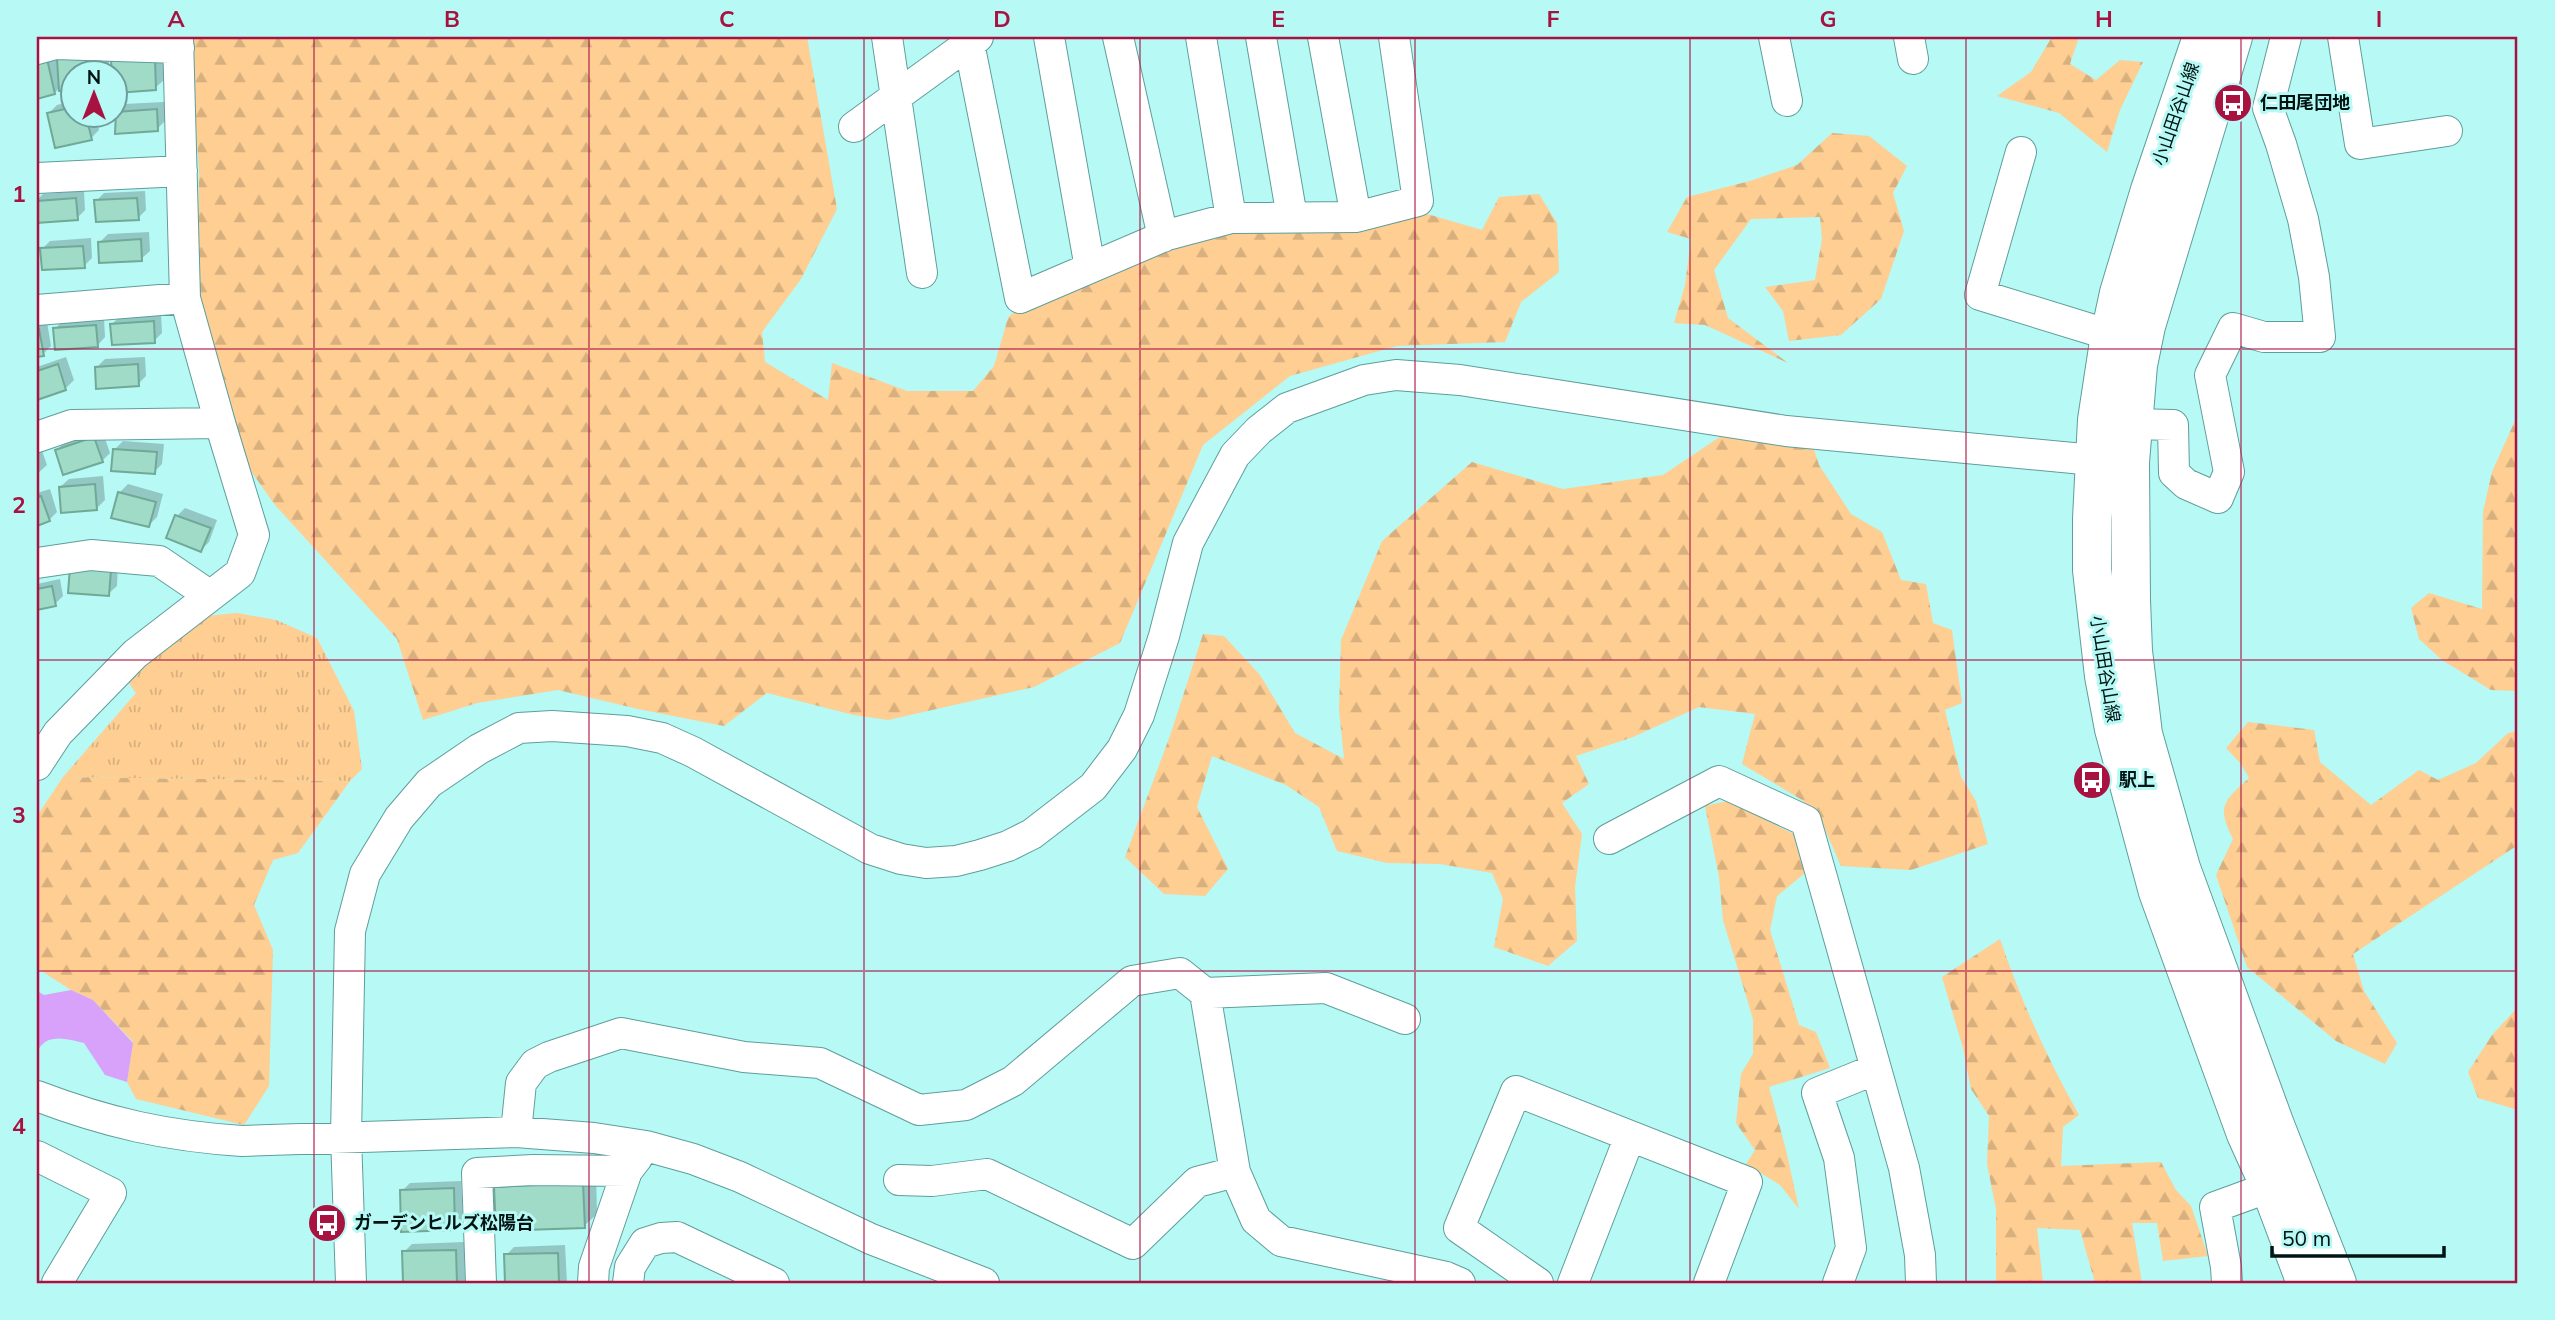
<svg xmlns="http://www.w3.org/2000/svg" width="2555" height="1320" font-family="Mulish,'Noto Sans JP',sans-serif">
<defs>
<pattern id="forest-firs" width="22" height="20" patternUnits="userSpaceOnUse" patternTransform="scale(1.75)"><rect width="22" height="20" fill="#fece93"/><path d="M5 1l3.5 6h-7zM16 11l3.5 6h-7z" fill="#d8b07e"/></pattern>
<pattern id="park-tufts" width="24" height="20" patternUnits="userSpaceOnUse" patternTransform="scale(1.75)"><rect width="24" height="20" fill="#fece93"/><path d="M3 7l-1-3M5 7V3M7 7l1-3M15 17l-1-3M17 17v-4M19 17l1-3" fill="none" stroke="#d8b07e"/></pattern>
</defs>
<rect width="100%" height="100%" fill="#b7f9f5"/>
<!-- forest -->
<path fill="url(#forest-firs)" d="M189,37H807L837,209L801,279L762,332L765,362L828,400L832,363L907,391H973L994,366L1008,318L1035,290L1165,225L1417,211L1482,230L1499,197L1539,194L1557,223L1559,272L1521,302L1505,342L1397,346L1290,376L1203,445L1120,643L1034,687L888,720L854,715L767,693L724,726L638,709L558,690L477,703L423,720L397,639L275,505L236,450L202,349L198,241L199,169Z
M2052,37H2079L2070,64L2096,80L2120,60L2143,62L2120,110L2107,152L2059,113L1997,96L2031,72Z
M1832,133L1869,136L1907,166L1893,193L1904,231L1881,299L1841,335L1789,341L1783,311L1765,287L1815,280L1822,239L1820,217L1751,219L1714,270L1728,318L1788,363L1705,325L1674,323L1685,285L1691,239L1667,232L1687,197L1750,181L1797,165Z
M1757,412L1804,418L1819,465L1851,514L1882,532L1901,580L1926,584L1933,623L1952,630L1962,703L1945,710L1961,777L1976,801L1988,844L1911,870L1841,866L1820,818L1802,800L1742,764L1755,714L1699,707L1633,737L1576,756L1589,784L1562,803L1582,834L1575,887L1577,941L1548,966L1494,947L1503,899L1492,873L1440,864L1387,863L1337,851L1319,807L1286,785L1212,756L1197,807L1228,869L1205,896L1164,894L1125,857L1171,733L1203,634L1224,636L1260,675L1295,733L1344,759L1339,710L1341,640L1382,541L1472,462L1563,489L1663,475Z
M2518,414V691L2491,690L2442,660L2419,639L2411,608L2429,593L2482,609L2483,512L2492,472Z
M2248,722L2314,730L2320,762L2371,805L2419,770L2438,780L2476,763L2508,733L2518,731V845L2353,954L2364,991L2397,1043L2385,1064L2336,1041L2247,967L2216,875L2233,839C2216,806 2224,801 2249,778L2241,764L2226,748Z
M63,777L350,781L298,853L273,860L254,905L273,950L269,1086L244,1125L136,1099L127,1082L133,1042L93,1000L71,990L37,968V816Z
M1728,801L1794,834L1805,873L1777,896L1770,930L1799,1025L1816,1032L1830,1068L1769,1087L1786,1150L1799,1209L1780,1185L1746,1164L1755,1150L1736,1123L1741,1074L1753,1054V1019L1723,920L1719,877L1705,806Z
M2000,939C2021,1001 2047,1058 2079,1115L2063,1127L2061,1166L2161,1162L2176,1190L2191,1206L2208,1256L2163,1261L2157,1223H2132L2142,1283H2095L2080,1230L2037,1228L2043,1283H1996V1209L1987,1164L1989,1116L1971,1089L1963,1048L1942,977Z
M2518,1007V1110L2478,1098L2468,1072L2492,1035Z"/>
<!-- park -->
<path fill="url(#park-tufts)" d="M237,613L276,620L317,638L354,711L362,769L350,781L63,777L136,693L123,675L195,617Z"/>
<!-- water -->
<path fill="#d8a2fb" d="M71,990L93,1000L133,1043L127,1082L105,1075L84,1043C67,1039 46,1032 37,1052V991L44,995Z"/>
<!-- shadow -->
<path fill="#0003" d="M108,50L110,74H74V88L58,89L55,93L37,97V56L55,51L58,62Z
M162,52L164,80L155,88L116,91L113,62L121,54Z
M74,101V116H96L99,130L91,138L49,113L57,105Z
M164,102L165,121L157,129L117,132L116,112L124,104Z
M84,191L85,210L77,218L37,221V200L43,194Z
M145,191L146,210L138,218L96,201L104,193Z
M149,232L150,251L141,259L100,242L108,234Z
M91,238L92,258L84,266L42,249L50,241Z
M161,314L162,333L154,341L112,324L120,316Z
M104,318L105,337L97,346L55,329L63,320Z
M47,322L51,346L43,354L37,356V324Z
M66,357L74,380L66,388L37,398V367Z
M145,357L146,376L138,384L97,367L105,359Z
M102,430L110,453L102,461L57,450L65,442Z
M123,441L164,444L162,464L154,472L114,450Z
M39,442L47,465L37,474V443Z
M103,476L105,500L97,508L60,487L69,479Z
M128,484L163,494L157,517L149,525L119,493Z
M50,489L57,512L49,520L37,524V493Z
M185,508L217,520L209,542L201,550L177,516Z
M118,562L117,586L108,594L71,568Z
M60,579L63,596L55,604L37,608V584Z
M596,1171L597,1214L584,1226L496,1187L509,1175Z
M461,1181L463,1220L454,1228L402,1191L410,1183Z
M464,1242L465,1281L463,1283H405L404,1252L412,1244Z
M565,1245L567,1283H507L506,1255L514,1247Z"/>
<!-- building -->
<path fill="#a0dbc7" stroke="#70a996" stroke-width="2" d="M101,57L102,74H74V90L59,91L57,59Z
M47,59L55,94L37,99V61Z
M155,59L156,90L116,93V74H112L111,61Z
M74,107V116H86L92,140L55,148L47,113Z
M157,109L158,131L115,134L116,112Z
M76,198L78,220L37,223V201Z
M137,198L139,220L96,222L94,200Z
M141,239L142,261L99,263L98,242Z
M83,246L85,268L42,270L40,248Z
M154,321L155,343L112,345L110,324Z
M96,325L98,347L55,350L53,328Z
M39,329L44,356L37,357V330Z
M58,364L66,390L37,400V371Z
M138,364L139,386L96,389L95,367Z
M94,437L103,462L63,475L55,450Z
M113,449L157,452L155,474L111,471Z
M95,484L97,510L61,513L59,487Z
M118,492L156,502L149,527L111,518Z
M41,496L50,521L37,526V497Z
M175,515L211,528L201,552L166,538Z
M70,567L111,570L109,596L68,593Z
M52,586L56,606L37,610V589Z
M583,1183L585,1228L496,1231L494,1187Z
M454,1188L455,1230L401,1232L400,1190Z
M456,1250L457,1283H403L402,1251Z
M558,1253L559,1283H505L504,1254Z"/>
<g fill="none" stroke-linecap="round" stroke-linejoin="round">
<defs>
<path id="minor" d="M887,37L922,273
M1049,37L1090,268
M1118,37L1163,237
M1201,37L1231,218
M1261,37L1292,217
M1323,37L1356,217
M1774,37L1787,101
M1909,37L1913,59
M2343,37L2360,144L2447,131
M969,43L1020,298L1167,235L1231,218L1356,217L1418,201L1394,37
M37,49L55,44L179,48
M854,127L978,37
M2021,152L1980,295L2110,335
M37,178L182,171
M37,310L185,298
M2132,424L2173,425L2174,473L2186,484L2218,498L2229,472L2210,375L2233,328L2264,337H2320L2314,277L2303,219L2281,144L2268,108L2286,37
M37,437L72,425L220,423
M37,563L91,555L159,561L209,595
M37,765L58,733L135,654L240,573L254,535L220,423L185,298L178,37
M1609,839L1719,781L1806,821L1904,1168L1920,1255L1921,1283
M1205,993L1326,988L1405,1019
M37,1096C108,1123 166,1136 242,1141L516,1132L594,1138L646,1146L693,1159L740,1177L871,1239L984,1283
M516,1132L521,1083L535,1064L549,1057L621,1033L744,1057L820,1063L919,1110L966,1105L1013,1081L1132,981L1180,973L1205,993L1235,1172L1256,1220L1281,1241L1446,1277L1460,1283
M37,1156L111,1193L57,1283
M899,1180L932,1181L987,1174L1133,1244L1197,1182L1235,1172
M351,1283L346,1136L350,931L365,874L399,818L429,783L479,749L519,728L552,726L627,731L662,738L693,752L870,849L901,859L926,863L956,861L980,855L1008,846L1032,834L1093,787L1122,749L1139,715L1164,636L1188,543L1235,455L1259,430L1287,408L1364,380L1396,375L1460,380L1786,431L2115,462
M481,1283L477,1173L533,1170L627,1171
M593,1283L594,1267L627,1171L637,1158
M628,1283L630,1267L645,1243L661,1238L677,1237L774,1283
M1538,1283L1459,1228L1516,1091L1747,1182L1709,1283
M1573,1283L1630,1136
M1838,1283L1851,1248L1839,1158L1817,1093L1876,1069
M2227,1283L2226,1267L2215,1207L2289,1180"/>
<path id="major" d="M2202,37L2150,190L2119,293L2110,335L2097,420L2092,519V570L2104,676L2114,729L2158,892L2246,1134L2270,1187L2306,1283
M2233,37L2146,326L2138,365L2130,462L2131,600L2133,651L2143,734L2181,868L2275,1125L2337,1283"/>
</defs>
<!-- minor casing -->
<use href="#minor" stroke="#5e9e9b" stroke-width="32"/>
<!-- major casing -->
<use href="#major" stroke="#5e9e9b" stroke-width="40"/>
<!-- minor -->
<use href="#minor" stroke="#fff" stroke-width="30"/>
<!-- major -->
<use href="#major" stroke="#fff" stroke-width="38"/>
</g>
<!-- grid -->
<path fill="none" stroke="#a81241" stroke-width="2" stroke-opacity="0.55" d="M314,37V1283M589,37V1283M864,37V1283M1140,37V1283M1415,37V1283M1690,37V1283M1966,37V1283M2241,37V1283M37,349H2518M37,660H2518M37,971H2518"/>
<!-- icons -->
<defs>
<symbol id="bus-disc" viewBox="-11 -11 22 22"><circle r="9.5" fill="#a81241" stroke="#b7f9f5"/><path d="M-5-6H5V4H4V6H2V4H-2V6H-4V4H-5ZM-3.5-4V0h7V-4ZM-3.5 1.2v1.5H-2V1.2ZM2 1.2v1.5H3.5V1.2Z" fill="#fff"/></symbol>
</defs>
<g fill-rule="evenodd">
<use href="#bus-disc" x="2211" y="81" width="44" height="44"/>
<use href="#bus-disc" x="2070" y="758" width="44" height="44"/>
<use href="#bus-disc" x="305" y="1201" width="44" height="44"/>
</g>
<g text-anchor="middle" stroke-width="6" stroke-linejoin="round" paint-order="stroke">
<!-- poi labels -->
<g font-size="18" font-weight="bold" fill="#001413" stroke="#b7f9f5" text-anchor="start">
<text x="2260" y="109">仁田尾団地</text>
<text x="2119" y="786">駅上</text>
<text x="354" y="1229">ガーデンヒルズ松陽台</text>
</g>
<!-- street labels -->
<g font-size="18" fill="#001413" stroke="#b7f9f5">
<text transform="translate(2176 114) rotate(-71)" y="6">小山田谷山線</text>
<text transform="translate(2105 669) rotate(81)" y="6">小山田谷山線</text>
</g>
</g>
<!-- border -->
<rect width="2555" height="1320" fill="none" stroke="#b7f9f5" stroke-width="77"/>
<!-- north arrow -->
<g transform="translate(94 94)"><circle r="33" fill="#b7f9f5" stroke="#6e9d9b" stroke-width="2"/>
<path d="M0-5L12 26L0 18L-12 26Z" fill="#a81241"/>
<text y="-10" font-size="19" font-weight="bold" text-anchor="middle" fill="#001413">N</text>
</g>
<!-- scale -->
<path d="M2272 1246v10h172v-10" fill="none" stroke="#001413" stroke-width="3.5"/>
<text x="2282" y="1246" font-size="21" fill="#001413" stroke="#b7f9f5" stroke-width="5" paint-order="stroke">50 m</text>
<rect x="38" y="38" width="2478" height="1244" fill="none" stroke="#a81241" stroke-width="2.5"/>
<g font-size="23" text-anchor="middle" font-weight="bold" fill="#a81241">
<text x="176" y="27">A</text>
<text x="452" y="27">B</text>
<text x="727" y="27">C</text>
<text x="1002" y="27">D</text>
<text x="1278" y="27">E</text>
<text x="1553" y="27">F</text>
<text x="1828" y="27">G</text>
<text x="2104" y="27">H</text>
<text x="2379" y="27">I</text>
<text x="19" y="202">1</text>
<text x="19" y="513">2</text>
<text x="19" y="823">3</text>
<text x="19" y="1134">4</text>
</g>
</svg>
